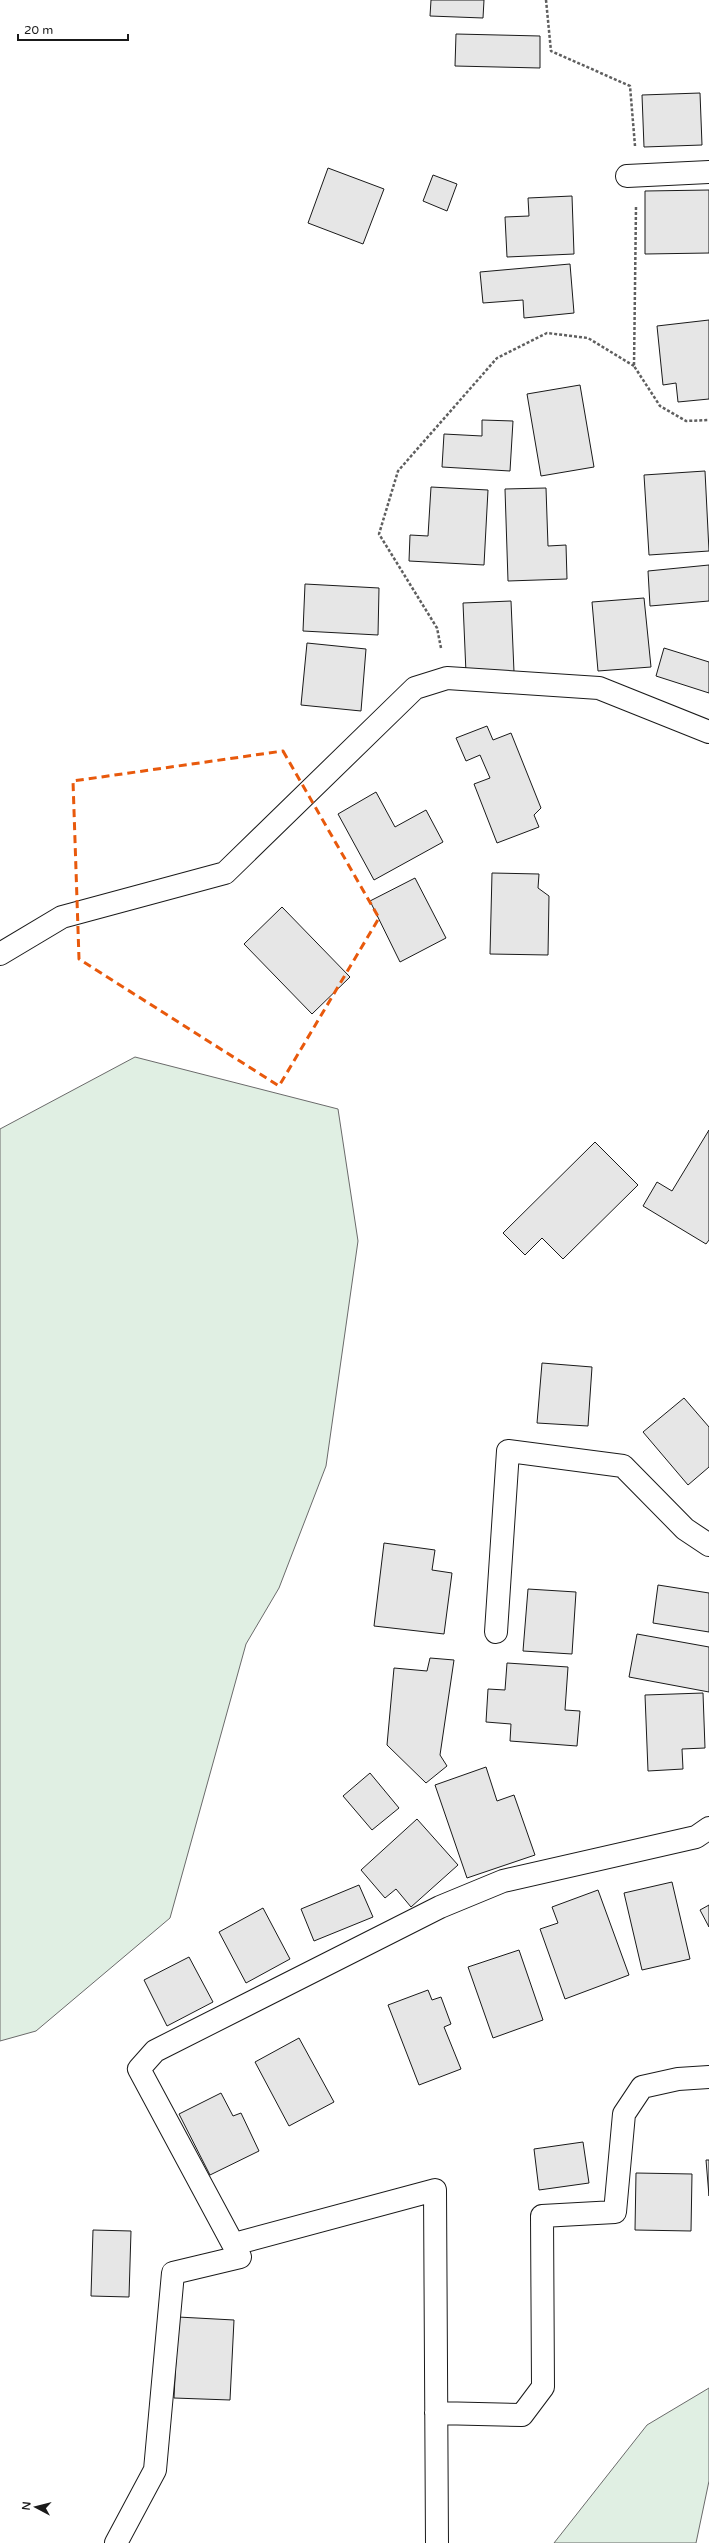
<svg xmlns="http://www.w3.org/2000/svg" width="709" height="2543" font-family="'Varela Round',sans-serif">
<rect width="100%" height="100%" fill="#fff"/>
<!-- green -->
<path fill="#e0efe3" stroke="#6a6a6a" d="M135,1057L338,1109L358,1241L326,1466L279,1588L246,1644L170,1918L36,2031L0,2041V1129Z
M709,2388V2481L696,2543H554L647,2425Z"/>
<!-- building -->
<path fill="#e6e6e6" stroke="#1a1a1a" d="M431,0H484L483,18L430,16Z
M456,34L540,36V68L455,66Z
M700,93L702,145L644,147L642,95Z
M328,168L384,189L363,244L308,223Z
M433,175L457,184L447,211L423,201Z
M709,190V253L645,254V191Z
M572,196L574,254L507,257L505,217L529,216L528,198Z
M570,264L574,313L524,318L523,300L483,303L480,272Z
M709,320V399L678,402L676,383L663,385L657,326Z
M580,385L594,467L541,476L527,394Z
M482,420L513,421L510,471L442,467L444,434L482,436Z
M705,471L709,551L649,555L644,475Z
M431,487L488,490L484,565L409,561L410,535L428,536Z
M546,488L548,546L566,545L567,579L508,581L505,489Z
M709,565V601L650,606L648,571Z
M305,584L379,588L378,635L303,631Z
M644,598L651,667L598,671L592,602Z
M511,601L514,672L466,673L463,603Z
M307,643L366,649L361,711L301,705Z
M664,648L709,662V693L656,676Z
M487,726L493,740L511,733L541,808L534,815L539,827L497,843L474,784L490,778L480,755L466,761L456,738Z
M376,792L395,827L426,810L443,842L374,880L338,814Z
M492,873L539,874L538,888L549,896L548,955L490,954Z
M415,878L446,938L400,962L370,901Z
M282,907L350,977L312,1014L244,944Z
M709,1130V1240L706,1244L643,1206L657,1182L672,1191Z
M595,1142L638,1185L563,1259L542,1238L525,1255L503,1233Z
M542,1363L592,1367L588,1426L537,1423Z
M684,1398L709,1427V1467L688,1485L643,1432Z
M384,1543L435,1550L432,1570L452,1573L444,1634L374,1626Z
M658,1585L709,1593V1632L653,1623Z
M528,1589L576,1592L572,1654L523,1651Z
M637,1634L709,1647V1692L629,1677Z
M430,1658L454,1660L440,1755L447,1766L426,1783L387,1745L394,1668L427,1671Z
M507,1663L568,1667L565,1710L580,1711L577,1746L510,1741L511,1724L486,1722L488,1689L505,1690Z
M703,1693L705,1748L682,1749L683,1769L648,1771L645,1695Z
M486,1767L497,1801L514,1795L535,1855L467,1878L435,1785Z
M370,1773L399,1808L372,1830L343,1796Z
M417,1819L458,1865L411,1907L396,1889L385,1898L361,1870Z
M672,1882L690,1959L642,1970L624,1893Z
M359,1885L373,1917L314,1941L301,1909Z
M598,1890L629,1975L565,1999L540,1929L558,1923L552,1907Z
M709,1905V1927L700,1910Z
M263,1908L290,1959L246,1983L219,1932Z
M519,1950L543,2020L493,2038L468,1967Z
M189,1957L213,2002L167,2026L144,1980Z
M428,1990L432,2000L441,1997L451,2024L444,2027L461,2069L419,2085L388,2005Z
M299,2038L334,2102L289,2126L255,2062Z
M221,2093L233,2116L241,2113L259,2151L210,2175L179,2114Z
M583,2142L589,2183L539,2190L534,2149Z
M706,2160H709V2196Z
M636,2173L692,2174L691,2231L635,2230Z
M93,2230L131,2231L129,2297L91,2296Z
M178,2317L234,2320L230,2400L174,2398Z"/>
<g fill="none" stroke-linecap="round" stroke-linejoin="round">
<defs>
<path id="street" d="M627,176L709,172
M0,954L62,917L225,873L415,688L447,678L599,688L709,732
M496,1632L508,1451L623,1466L685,1529L709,1545
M234,2244L435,2190L437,2543
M436,2413L522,2415L543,2387L542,2216L615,2212L624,2114L642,2087L678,2079L709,2077
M116,2543L155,2470L173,2273L240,2257L139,2069L155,2051L440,1907L503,1881L696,1837L709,1828"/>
</defs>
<!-- street casing -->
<use href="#street" stroke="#1a1a1a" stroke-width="24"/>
<!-- path -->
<path stroke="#5f5f5f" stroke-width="2.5" stroke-dasharray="3 2" stroke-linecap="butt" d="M546,0L551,51L630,86L635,146
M636,207L634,366L660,406L686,421L709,420
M441,648L437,628L379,534L398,471L497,358L547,333L588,338L634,366"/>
<!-- street -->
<use href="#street" stroke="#fff" stroke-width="22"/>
</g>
<!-- marked area -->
<path fill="none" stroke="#e8590c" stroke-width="3" stroke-dasharray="8 5" stroke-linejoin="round" d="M283,751L379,918L279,1086L79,959L73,781Z"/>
<!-- north arrow -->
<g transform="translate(36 2507) rotate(277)" stroke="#ffffff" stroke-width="3" paint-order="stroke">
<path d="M0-3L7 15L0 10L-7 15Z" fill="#1a1a1a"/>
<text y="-6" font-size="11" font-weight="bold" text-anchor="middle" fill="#1a1a1a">N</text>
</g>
<!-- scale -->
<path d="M18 34v6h110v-6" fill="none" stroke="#1a1a1a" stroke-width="2"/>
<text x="24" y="34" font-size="12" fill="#1a1a1a" stroke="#ffffff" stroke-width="3" paint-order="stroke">20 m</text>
</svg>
